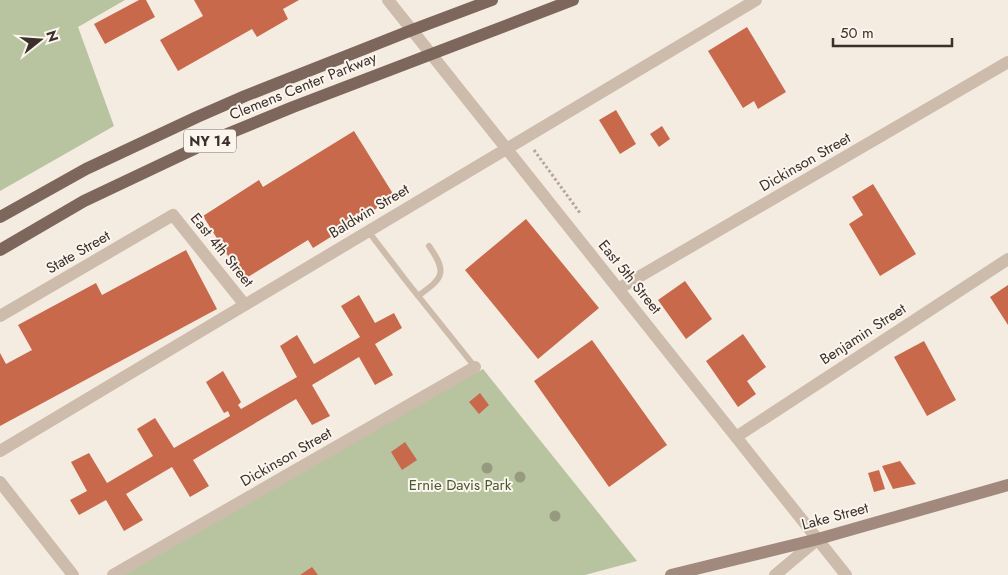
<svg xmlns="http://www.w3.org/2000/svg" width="1008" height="575" font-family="Jost,sans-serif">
<rect width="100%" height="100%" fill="#f4ebe1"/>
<!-- green -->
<path fill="#b8c4a0" d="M0,0H125L78,27L114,126L0,191Z
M483,369L637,561L585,575H114Z"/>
<!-- building -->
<path fill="#c8694b" d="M139,0H146L155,17L105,44L94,24Z
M194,0H299L283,9L288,19L257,37L252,29L178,71L160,40L203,16Z
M747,27L786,92L758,109L754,101L743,108L708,51Z
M616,110L636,144L620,154L599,120Z
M662,126L670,139L659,147L650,134Z
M354,131L395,197L313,248L308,240L243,280L203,216L259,180L263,187Z
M873,184L916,254L880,276L849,224L863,215L852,197Z
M526,219L599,308L538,359L465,270Z
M186,250L217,309L0,426V353L6,364L32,350L18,325L96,283L102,295Z
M685,281L712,319L686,339L658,300Z
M1008,285V325L990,297Z
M359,295L375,323L394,313L402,328L375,344L393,375L375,385L359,357L312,385L330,416L312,425L296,399L193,460L209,486L190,497L172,467L126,494L143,520L124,531L106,500L79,515L70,500L87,491L71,462L89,453L107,483L153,456L137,429L155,418L174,448L230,416L228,411L224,413L206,382L223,371L241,402L238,405L241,409L297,377L280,346L297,335L314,364L360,337L341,306Z
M743,334L766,367L747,381L756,394L738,407L706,361Z
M592,340L667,445L609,487L534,381Z
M924,341L956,400L927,416L894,357Z
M480,393L489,405L479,414L469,402Z
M405,442L417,460L402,470L391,452Z
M900,461L916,484L893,489L882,466Z
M879,470L885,489L874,492L868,473Z
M312,567L318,575H300Z"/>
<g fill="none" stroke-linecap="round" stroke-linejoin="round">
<!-- path -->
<path stroke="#b9a596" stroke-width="3" stroke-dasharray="2.5 2.5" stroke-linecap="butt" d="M534,150L580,213"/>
<!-- lane -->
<path stroke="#cdbbac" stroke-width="6" d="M368,231L407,282L475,367
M418,296C443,278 448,273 429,246"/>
<!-- street -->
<path stroke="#cdbbac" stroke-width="12" d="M388,0L846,575
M618,289L1008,62
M0,316L173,215L245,305
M736,437L1008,259
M0,451C252,301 503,149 756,0
M0,482L73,575
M113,575L475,367
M775,575L818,539"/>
<!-- secondary -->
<path stroke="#a18a7d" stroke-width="12" d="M671,575L818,539L1008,485"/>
<!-- primary -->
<path stroke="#7d675c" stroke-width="12" d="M0,217L86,169L197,117L245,96L412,30L492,0
M0,250L84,201L215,139L293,107L573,0"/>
</g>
<!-- trees -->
<g fill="#969b7f">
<circle cx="487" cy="468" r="5.5"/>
<circle cx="520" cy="477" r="5.5"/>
<circle cx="555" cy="516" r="5.5"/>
</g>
<g text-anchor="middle" stroke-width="4" stroke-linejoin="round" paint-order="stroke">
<!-- shield labels -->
<rect fill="#fbf5ee" stroke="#756b66" stroke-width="1" x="184" y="129.5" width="52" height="23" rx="4"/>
<g font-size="14" font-weight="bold" fill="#3b302b">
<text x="210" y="146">NY 14</text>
</g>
<!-- street labels -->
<g font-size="15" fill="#3b302b" stroke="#fbf5ee">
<text transform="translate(303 86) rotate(-22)" y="5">Clemens Center Parkway</text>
<text transform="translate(805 162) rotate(-30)" y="5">Dickinson Street</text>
<text transform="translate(369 211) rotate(-31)" y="5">Baldwin Street</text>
<text transform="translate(222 250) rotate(51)" y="5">East 4th Street</text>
<text transform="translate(78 252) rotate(-30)" y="5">State Street</text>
<text transform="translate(630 277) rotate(51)" y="5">East 5th Street</text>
<text transform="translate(863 334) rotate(-33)" y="5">Benjamin Street</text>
<text transform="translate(286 457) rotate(-30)" y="5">Dickinson Street</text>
<text transform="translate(835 516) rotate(-15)" y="5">Lake Street</text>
</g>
<!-- park labels -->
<g font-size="15" fill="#4a5a2e" stroke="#fbf5ee">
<text x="460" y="490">Ernie Davis Park</text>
</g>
</g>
<!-- north arrow -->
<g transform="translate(40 40) rotate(73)" stroke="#fbf5ee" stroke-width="4" paint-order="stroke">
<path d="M0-4L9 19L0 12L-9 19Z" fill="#3b302b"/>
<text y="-8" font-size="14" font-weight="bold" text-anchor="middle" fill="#3b302b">N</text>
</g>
<!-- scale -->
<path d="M833 38v8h119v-8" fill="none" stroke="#3b302b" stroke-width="2.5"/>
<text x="840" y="38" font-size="15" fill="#3b302b" stroke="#fbf5ee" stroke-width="4" paint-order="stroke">50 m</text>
</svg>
